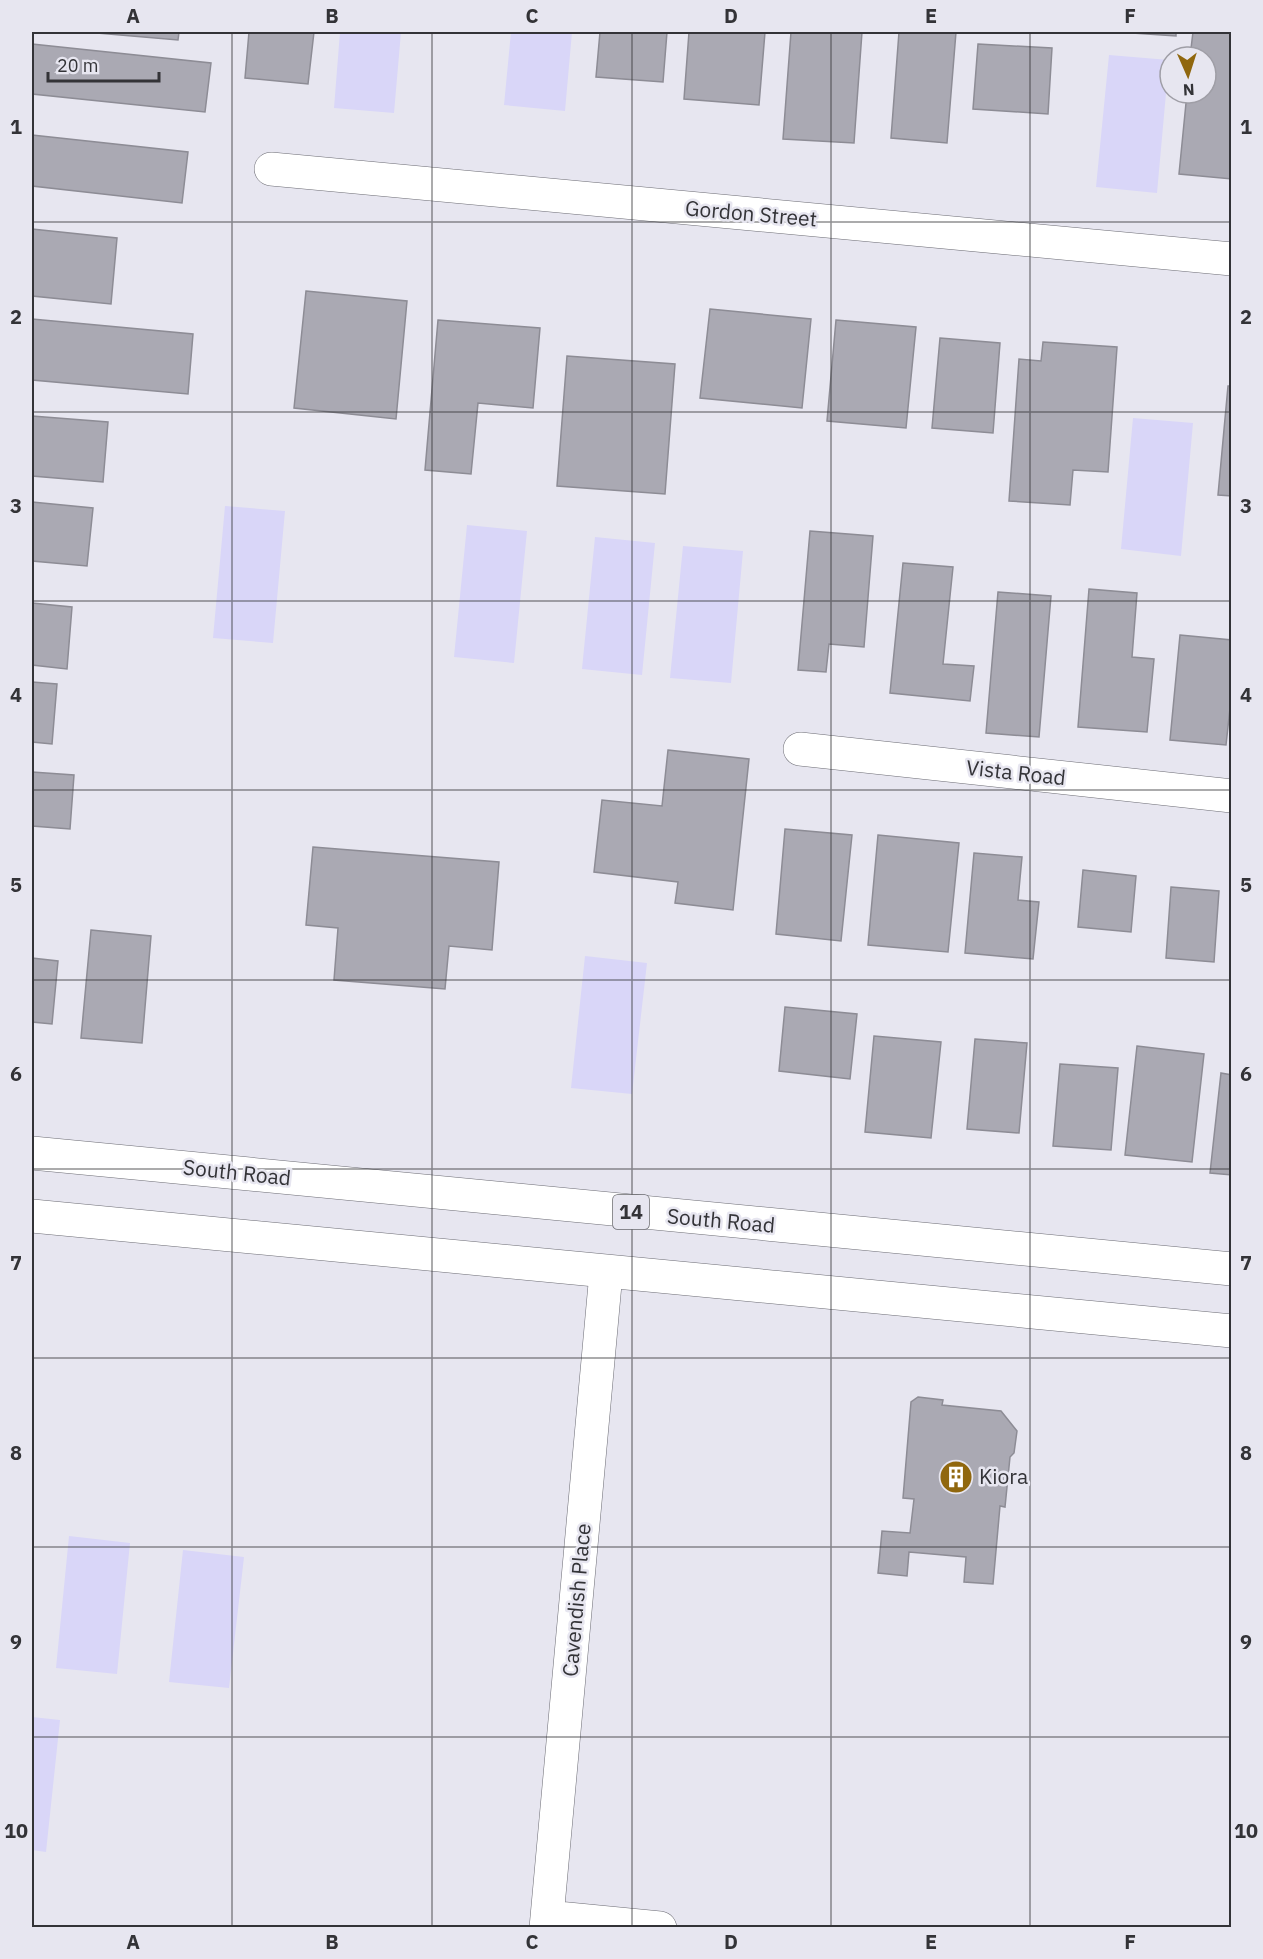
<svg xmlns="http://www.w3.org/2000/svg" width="1263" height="1959" font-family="'IBM Plex Sans',sans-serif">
<rect width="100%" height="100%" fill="#e7e6f0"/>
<!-- green -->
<path fill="#d9d6f8" d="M340,32H401L394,113L334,108Z
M511,32H572L565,111L504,105Z
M1109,55L1169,60L1157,193L1096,187Z
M1133,418L1193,423L1181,556L1121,549Z
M225,506L285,511L273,643L213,638Z
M467,525L527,531L514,663L454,657Z
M595,537L655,543L642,675L582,669Z
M683,546L743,551L731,683L670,678Z
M585,956L647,963L632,1094L571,1088Z
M69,1536L130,1543L117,1674L56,1668Z
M183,1550L244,1557L229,1688L169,1682Z
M32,1717L60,1720L46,1852L32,1850Z"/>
<!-- building -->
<path fill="#aaa9b3" stroke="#8d8c95" stroke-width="1.5" d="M85,32H179L178,40Z
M249,32H314L308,84L245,78Z
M600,32H667L663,82L596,77Z
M689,32H765L759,105L684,99Z
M791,32H862L854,143L783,139Z
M899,32H956L947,143L891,138Z
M1117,32H1176V36Z
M1193,32H1232V179L1179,174L1187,93H1206V57H1190Z
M32,44L211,63L205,112L32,94Z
M978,44L1052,48L1048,114L973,109Z
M32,135L188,152L182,203L32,186Z
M32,229L117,238L111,304L32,296Z
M306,291L407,301L396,419L294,408Z
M710,309L811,319L802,408L700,398Z
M32,319L193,334L188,394L32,380Z
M438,320L540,328L533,408L478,403L471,474L425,470Z
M836,320L916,327L906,428L827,421Z
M940,338L1000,343L993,433L932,428Z
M1043,342L1117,347L1108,472L1073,470L1070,505L1009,501L1019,359L1041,361Z
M567,356L675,364L665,494L557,486Z
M1228,386H1232V496L1218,495Z
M32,416L108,422L103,482L32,476Z
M32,502L93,508L87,566L32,561Z
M810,531L873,536L864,647L829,644L826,672L798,670Z
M903,563L953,567L943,664L974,666L970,701L890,693Z
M1089,589L1137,593L1132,657L1154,659L1147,732L1078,727Z
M998,592L1051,596L1039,737L986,733Z
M32,603L72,607L67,669L32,665Z
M1180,635L1232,640V690L1226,745L1170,740Z
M32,682L57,684L52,744L32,742Z
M668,750L749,759L733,910L675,903L678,882L594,872L602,800L662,806Z
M32,772L74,775L70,829L32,826Z
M785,829L852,835L841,941L776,934Z
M878,835L959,843L948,952L868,945Z
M313,847L499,862L492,950L449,946L445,989L334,980L338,928L306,925Z
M974,853L1022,857L1018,900L1039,902L1033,959L965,953Z
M1083,870L1136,876L1131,932L1078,927Z
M1171,887L1219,891L1214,962L1166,958Z
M91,930L151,936L142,1043L81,1038Z
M32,958L58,961L52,1024L32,1022Z
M785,1007L857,1014L850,1079L779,1071Z
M874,1036L941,1042L931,1138L865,1132Z
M975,1039L1027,1043L1019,1133L967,1129Z
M1137,1046L1204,1054L1192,1162L1125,1155Z
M1060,1064L1118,1068L1111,1150L1053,1146Z
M1221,1073L1232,1075V1175L1210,1173Z
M918,1397L943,1400L942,1405L1001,1411L1017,1431L1014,1453L1010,1457L1005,1507L1000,1506L993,1584L964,1582L966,1557L909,1552L907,1576L878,1573L882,1531L910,1533L914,1499L903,1498L911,1402Z"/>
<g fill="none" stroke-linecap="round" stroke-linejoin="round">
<defs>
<path id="street" d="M271,169L1232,259
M800,749L1232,796
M547,1917L660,1928
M546,1928L606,1273"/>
<path id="primary" d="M32,1153L1232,1269
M32,1216L1232,1331"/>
</defs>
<!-- street casing -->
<use href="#street" stroke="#6c6c74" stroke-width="34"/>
<!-- primary casing -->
<use href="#primary" stroke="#6c6c74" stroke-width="34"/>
<!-- street -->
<use href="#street" stroke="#fff" stroke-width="33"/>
<!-- primary -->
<use href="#primary" stroke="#fff" stroke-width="33"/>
</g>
<!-- grid -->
<path fill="none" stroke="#333337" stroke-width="1.5" stroke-opacity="0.55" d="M232,32V1928M432,32V1928M632,32V1928M831,32V1928M1030,32V1928M32,222H1232M32,412H1232M32,601H1232M32,790H1232M32,980H1232M32,1169H1232M32,1358H1232M32,1547H1232M32,1737H1232"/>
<!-- icons -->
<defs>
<symbol id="building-disc" viewBox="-11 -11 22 22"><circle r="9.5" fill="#90670e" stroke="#e7e6f0"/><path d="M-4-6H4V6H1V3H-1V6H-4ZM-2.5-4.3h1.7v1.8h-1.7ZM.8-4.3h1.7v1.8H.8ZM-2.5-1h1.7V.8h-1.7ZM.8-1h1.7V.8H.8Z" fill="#fff"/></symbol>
</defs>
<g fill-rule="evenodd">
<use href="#building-disc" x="937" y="1458" width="38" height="38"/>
</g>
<g text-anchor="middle" stroke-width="5" stroke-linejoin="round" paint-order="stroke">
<!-- shield labels -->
<rect fill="#e7e6f0" stroke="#69696e" stroke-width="1.5" x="613" y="1195" width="36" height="34" rx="4.5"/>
<g font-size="20" font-weight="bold" fill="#333337">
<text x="631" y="1219">14</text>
</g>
<!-- street labels -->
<g font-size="21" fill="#333337" stroke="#e7e6f0">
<text transform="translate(751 214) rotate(5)" y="7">Gordon Street</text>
<text transform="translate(1016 773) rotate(6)" y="7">Vista Road</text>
<text transform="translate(237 1173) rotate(6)" y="7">South Road</text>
<text transform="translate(721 1221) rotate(5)" y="7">South Road</text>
<text transform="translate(577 1600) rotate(-85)" y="7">Cavendish Place</text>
</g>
<!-- poi labels -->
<g font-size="21" fill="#333337" stroke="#e7e6f0" text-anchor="start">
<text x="979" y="1484">Kiora</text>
</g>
</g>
<!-- border -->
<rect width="1263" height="1959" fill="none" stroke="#e7e6f0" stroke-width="66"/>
<!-- north arrow -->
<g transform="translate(1188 75) rotate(177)"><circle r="28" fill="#e7e6f0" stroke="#9f9ea6" stroke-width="1.5"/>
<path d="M0-4.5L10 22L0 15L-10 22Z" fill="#90670e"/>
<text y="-9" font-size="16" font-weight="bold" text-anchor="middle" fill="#333337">N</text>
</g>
<!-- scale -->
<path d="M48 72v9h111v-9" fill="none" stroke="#333337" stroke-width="3"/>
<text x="57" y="72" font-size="18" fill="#333337" stroke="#e7e6f0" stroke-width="4.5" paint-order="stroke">20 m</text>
<rect x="33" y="33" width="1197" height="1893" fill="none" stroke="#333337" stroke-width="2"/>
<g font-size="20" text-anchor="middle" font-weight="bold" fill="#333337">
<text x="133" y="23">A</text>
<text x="332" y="23">B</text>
<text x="532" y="23">C</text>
<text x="731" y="23">D</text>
<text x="931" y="23">E</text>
<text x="1130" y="23">F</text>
<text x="16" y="134">1</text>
<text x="1246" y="134">1</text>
<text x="16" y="324">2</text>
<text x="1246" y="324">2</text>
<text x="16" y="513">3</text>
<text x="1246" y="513">3</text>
<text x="16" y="702">4</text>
<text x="1246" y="702">4</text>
<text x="16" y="892">5</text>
<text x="1246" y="892">5</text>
<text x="16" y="1081">6</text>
<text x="1246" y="1081">6</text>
<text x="16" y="1270">7</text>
<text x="1246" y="1270">7</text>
<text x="16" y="1460">8</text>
<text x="1246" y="1460">8</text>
<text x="16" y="1649">9</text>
<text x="1246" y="1649">9</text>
<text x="16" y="1838">10</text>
<text x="1246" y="1838">10</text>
<text x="133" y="1949">A</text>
<text x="332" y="1949">B</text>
<text x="532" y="1949">C</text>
<text x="731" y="1949">D</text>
<text x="931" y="1949">E</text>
<text x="1130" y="1949">F</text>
</g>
</svg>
